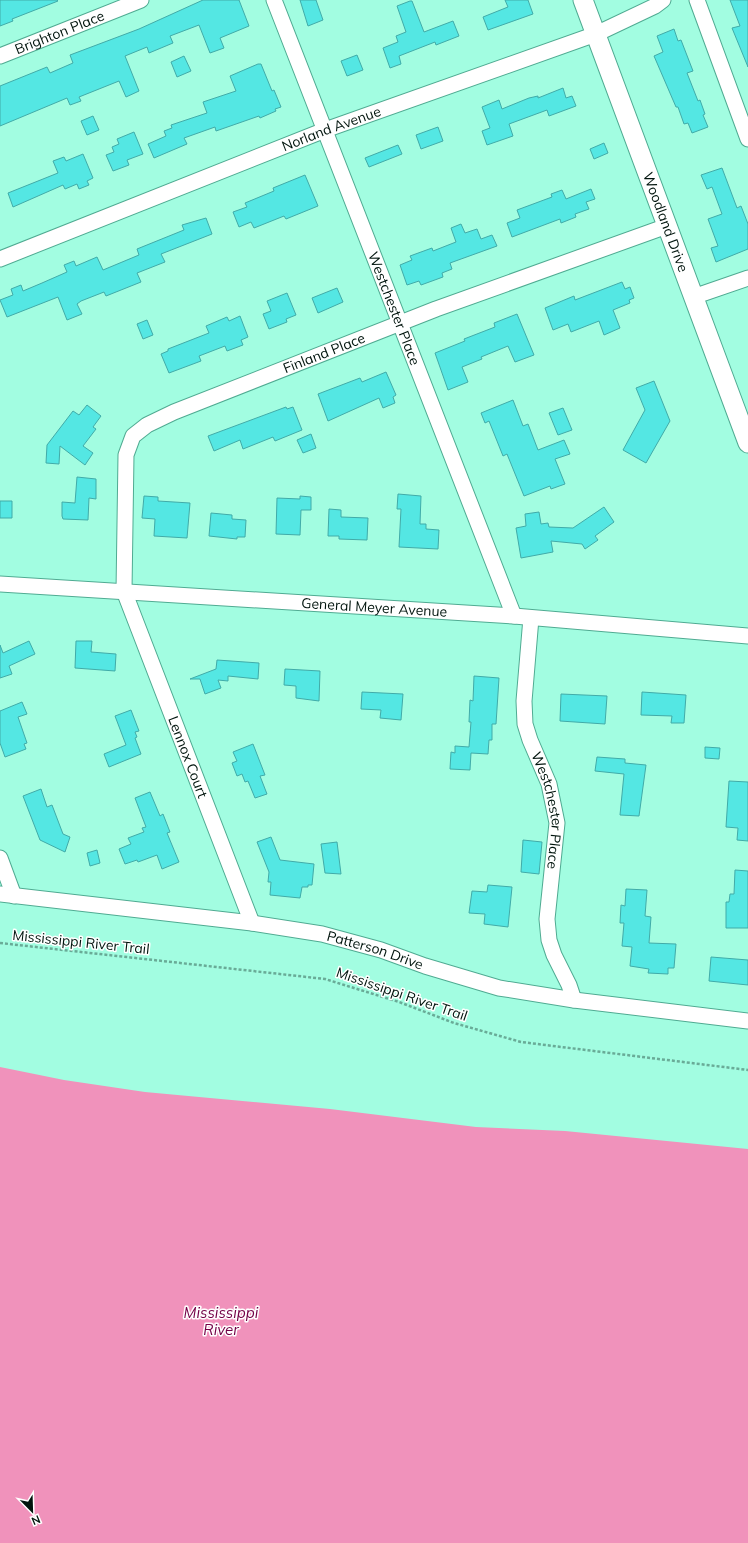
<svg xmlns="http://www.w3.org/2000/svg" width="748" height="1543" font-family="Mulish,sans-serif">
<rect width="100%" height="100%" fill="#a2fde1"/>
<!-- water -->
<path fill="#f092bb" d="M0,1067L64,1080L145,1092L330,1109L476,1127L565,1131L748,1149V1543H0Z"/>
<!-- building -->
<path fill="#54e7e3" stroke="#41aba8" d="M0,0H57L58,1L12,19L13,21L0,26Z
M203,0H239L249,26L220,38L224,48L210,53L199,25L170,36L173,43L149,53L147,47L125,56L139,91L126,97L119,81L79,97L81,101L70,105L67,98L0,126V86L47,67L50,73L73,63L70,55L139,29Z
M300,0H316L323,20L308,26Z
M505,0H528L533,14L488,30L483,17L508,7Z
M730,0H748V67L732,28L740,26Z
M410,1H412L424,32L453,21L459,36L436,45L435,42L399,56L401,64L390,68L383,48L398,42L396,36L406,32L397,6Z
M674,29L678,41L681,40L693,71L687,73L698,101L700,100L705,114L703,115L708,127L692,133L688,123L684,124L678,107H676L654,56L663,52L657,36Z
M357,55L363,70L347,76L341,61Z
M184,56L191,71L177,77L171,62Z
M258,64H261L272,91L274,90L281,107L275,109L276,111L260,118L259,116L216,131L215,127L184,138L187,144L154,158L148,144L166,136L164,131L172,128L171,125L207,113L203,102L236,91L230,76Z
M563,88L566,98L572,96L576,106L549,116L547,110L509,124L513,136L487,145L482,131L490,128L482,107L499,100L502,109L529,98L538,96V98Z
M93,116L99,130L87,135L81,121Z
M438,127L443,141L421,149L416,135Z
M134,132L143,154L127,160L129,165L113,171L106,155L114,152L112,147L119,144L117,139Z
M604,143L608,153L594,159L590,149Z
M398,145L402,154L369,167L365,158Z
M83,154L93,178L87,181L89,185L79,189L77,184L65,189L63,185L13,207L8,193L58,173L53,161L64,157L66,161Z
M722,168L737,208L741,206L748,224V249L716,262L711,248L718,246L708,219L722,214L712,187L707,189L701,175Z
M305,175L318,206L286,219L284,216L254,228L251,222L239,227L233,212L247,207L245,203L274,191L273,188Z
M591,189L595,199L586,202L589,209L575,214L576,217L561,223L560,219L512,237L507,223L520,218L517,210L552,197L551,194L562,190L566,199Z
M206,218L212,234L161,254L165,262L137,273L141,282L106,296L104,292L81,301L77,304L82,314L67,320L58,297L7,317L0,300L13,295L11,289L21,285L23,291L42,283L67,272L64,265L74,261L76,266L97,257L103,270L139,255L137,249L184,230L182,225Z
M461,224L465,233L477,229L481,239L492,235L497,246L450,263L452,269L442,273L443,277L421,285L419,281L407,285L400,265L412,260L410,256L432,248L433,251L456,242L451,228Z
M622,282L625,289L630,287L634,298L629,300L630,303L613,310L620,328L604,335L599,321L571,332L568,324L553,330L545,308L574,296L575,300Z
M337,288L343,302L318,313L312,298Z
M287,293L296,315L286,319L287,322L269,329L263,314L271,311L267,301Z
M517,314L534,355L515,362L508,346L481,357L482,359L462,367L468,382L448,390L435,353L465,341L464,339L495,327L494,323Z
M240,316L248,337L241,340L243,345L227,351L225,346L199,356L201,361L169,373L161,354L168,351V349L209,333L206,326L227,317L229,321Z
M147,320L153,335L143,339L137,324Z
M386,372L396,395L393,397L395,403L383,408L379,398L328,421L318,394L360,378L362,382Z
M654,381L670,421L646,463L623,450L645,410L636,388Z
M513,400L523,426L528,424L538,450L564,440L570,454L555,459L565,484L551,489L550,486L524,496L507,454L503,456L489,421L485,423L481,413Z
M87,405L101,416L93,427L96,429L83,446L93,453L85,465L60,446L59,464L46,463L47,445L73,411L79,415Z
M286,407L287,409L293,407L302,430L275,441L273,437L243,449L240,440L214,451L208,436Z
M563,408L572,430L558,435L549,413Z
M311,434L316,448L303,453L297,440Z
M77,477L96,479V499L89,498L88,520L63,519L62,516V502L75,503Z
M398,494L421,496L420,524H426V529L439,530L438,549L399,547L401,509H397Z
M144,496L158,497V501L190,503L187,538L154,536L155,519L142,518Z
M300,496L311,497V510H301L300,535L276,534L277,498L300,499Z
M0,501H12V518H0Z
M604,507L614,522L595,536L598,540L585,549L582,544L551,541L553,552L521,558L516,528L526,526L525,514L539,512L541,524L548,523L549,527L573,528Z
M329,509L341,510V517L368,518L367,540L339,539V536H328Z
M211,513L232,515V519L246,520L245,537H237V539L209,536Z
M29,641L35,654L9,666L12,674L0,678V645L3,653Z
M76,641H92L91,652L116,654L115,671L75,668Z
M217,660L259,663L258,679L228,676V681L218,680L221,688L205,694L200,679H190L216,669Z
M285,669L320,671L319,701L296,698V686L284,685Z
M474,676L499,678L496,724H492V740H489L488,754L471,753L470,770L450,769L451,752L455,753V746L469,747L471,722H469L470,700L473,701Z
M362,692L403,694L401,720L380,718L381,710L361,709Z
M642,692L686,695L684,723H671L672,716L641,715Z
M561,694L607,696L605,724L560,721Z
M22,702L27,714L18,717L27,743L24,744L26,749L5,757L0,743V711Z
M131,710L139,731L135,732L137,737L135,738L141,754L109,767L104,754L126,745L115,716Z
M253,744L265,775L260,776L267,794L255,798L248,781L245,782L242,774L237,776L232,763L237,761L233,752Z
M705,747L720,748L719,759L705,758Z
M597,757L625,759V763L646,765L639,816L620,815L624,774L595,771Z
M729,781L748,782V841L737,840L738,828L726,827Z
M41,789L47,807L52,805L63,834L70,837L65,852L40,840L23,796Z
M150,792L160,816L163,814L170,832L167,833L179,862L162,869L157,855L138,862L137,860L125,864L119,849L131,844L128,838L144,832L142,828L146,827L135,798Z
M271,837L280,860L314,864L312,885H308V887H302L300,898L270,895L271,882H268L269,872L257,842Z
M523,840L542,842L539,874L521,872Z
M337,842L341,874L325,873L321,844Z
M97,850L100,863L90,866L87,853Z
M735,870L748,871V928H726V902H729L730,894H734Z
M488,885L512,887L508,927L484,924L485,914L469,913L472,891L487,892Z
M626,889L647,890L645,916L651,917L649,943L676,944L674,968H668V974L648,973L649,969L630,966L632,947L622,946L624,923H620L621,905L625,906Z
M711,957L748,960V985L709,981Z"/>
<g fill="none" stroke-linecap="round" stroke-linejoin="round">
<defs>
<g id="minor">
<path id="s1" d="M274,0L514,616"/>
<path d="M697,0L748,139"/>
<path id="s2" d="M0,56L141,0"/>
<path id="s3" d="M0,259L325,130L596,34L655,6L663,0"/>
<path d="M693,297L748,278"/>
<path id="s4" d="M0,584L514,616L748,636"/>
<path id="s5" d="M531,618L524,701L525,724L530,740L549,784L557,823L547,919L549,940L554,955L569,985L574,1000"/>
<path d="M0,858L14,896"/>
<path id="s6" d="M0,894L252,923L322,934L381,950L425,966L499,988L574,1000L748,1021"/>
<path id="s7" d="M252,923L124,591L126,455L133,436L147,425L174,412L436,309L667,226"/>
</g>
<g id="major">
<path id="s8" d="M583,0L748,443"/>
</g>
</defs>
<!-- minor casing -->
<use href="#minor" stroke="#50ab92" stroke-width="17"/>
<!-- major casing -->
<use href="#major" stroke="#50ab92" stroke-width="21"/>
<!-- path -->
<path stroke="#69ab97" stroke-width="2.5" stroke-dasharray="3 2" stroke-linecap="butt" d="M0,943L325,979L399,1002L454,1023L521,1042L748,1070"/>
<!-- minor -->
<use href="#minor" stroke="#fff" stroke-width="15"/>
<!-- major -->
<use href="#major" stroke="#fff" stroke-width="19"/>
</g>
<g text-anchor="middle" stroke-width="3" stroke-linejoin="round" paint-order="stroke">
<!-- street labels -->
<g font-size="14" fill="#00140d" stroke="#fff">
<text dy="5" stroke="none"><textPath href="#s2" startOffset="64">Brighton Place</textPath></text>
<text dy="5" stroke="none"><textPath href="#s3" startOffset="356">Norland Avenue</textPath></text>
<text dy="5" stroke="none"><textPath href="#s8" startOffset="237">Woodland Drive</textPath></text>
<text dy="5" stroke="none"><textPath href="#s1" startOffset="331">Westchester Place</textPath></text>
<text dy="5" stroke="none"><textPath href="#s7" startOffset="721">Finland Place</textPath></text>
<text dy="5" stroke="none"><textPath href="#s4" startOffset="375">General Meyer Avenue</textPath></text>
<text transform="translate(188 757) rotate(69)" y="5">Lennox Court</text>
<text dy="5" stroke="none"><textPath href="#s5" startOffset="197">Westchester Place</textPath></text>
<text transform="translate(81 942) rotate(6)" y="5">Mississippi River Trail</text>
<text dy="5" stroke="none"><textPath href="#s6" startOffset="380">Patterson Drive</textPath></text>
<text transform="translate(402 994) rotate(19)" y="5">Mississippi River Trail</text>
</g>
<!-- water labels -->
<g font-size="15" font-style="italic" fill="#730046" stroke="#fff">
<text x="221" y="1318">Mississippi<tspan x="221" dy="17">River</tspan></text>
</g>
</g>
<!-- north arrow -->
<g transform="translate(32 1511) rotate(157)" stroke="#ffffff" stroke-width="3" paint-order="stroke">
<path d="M0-3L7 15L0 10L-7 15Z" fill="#00140d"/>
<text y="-6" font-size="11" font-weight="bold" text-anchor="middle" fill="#00140d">N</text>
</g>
</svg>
